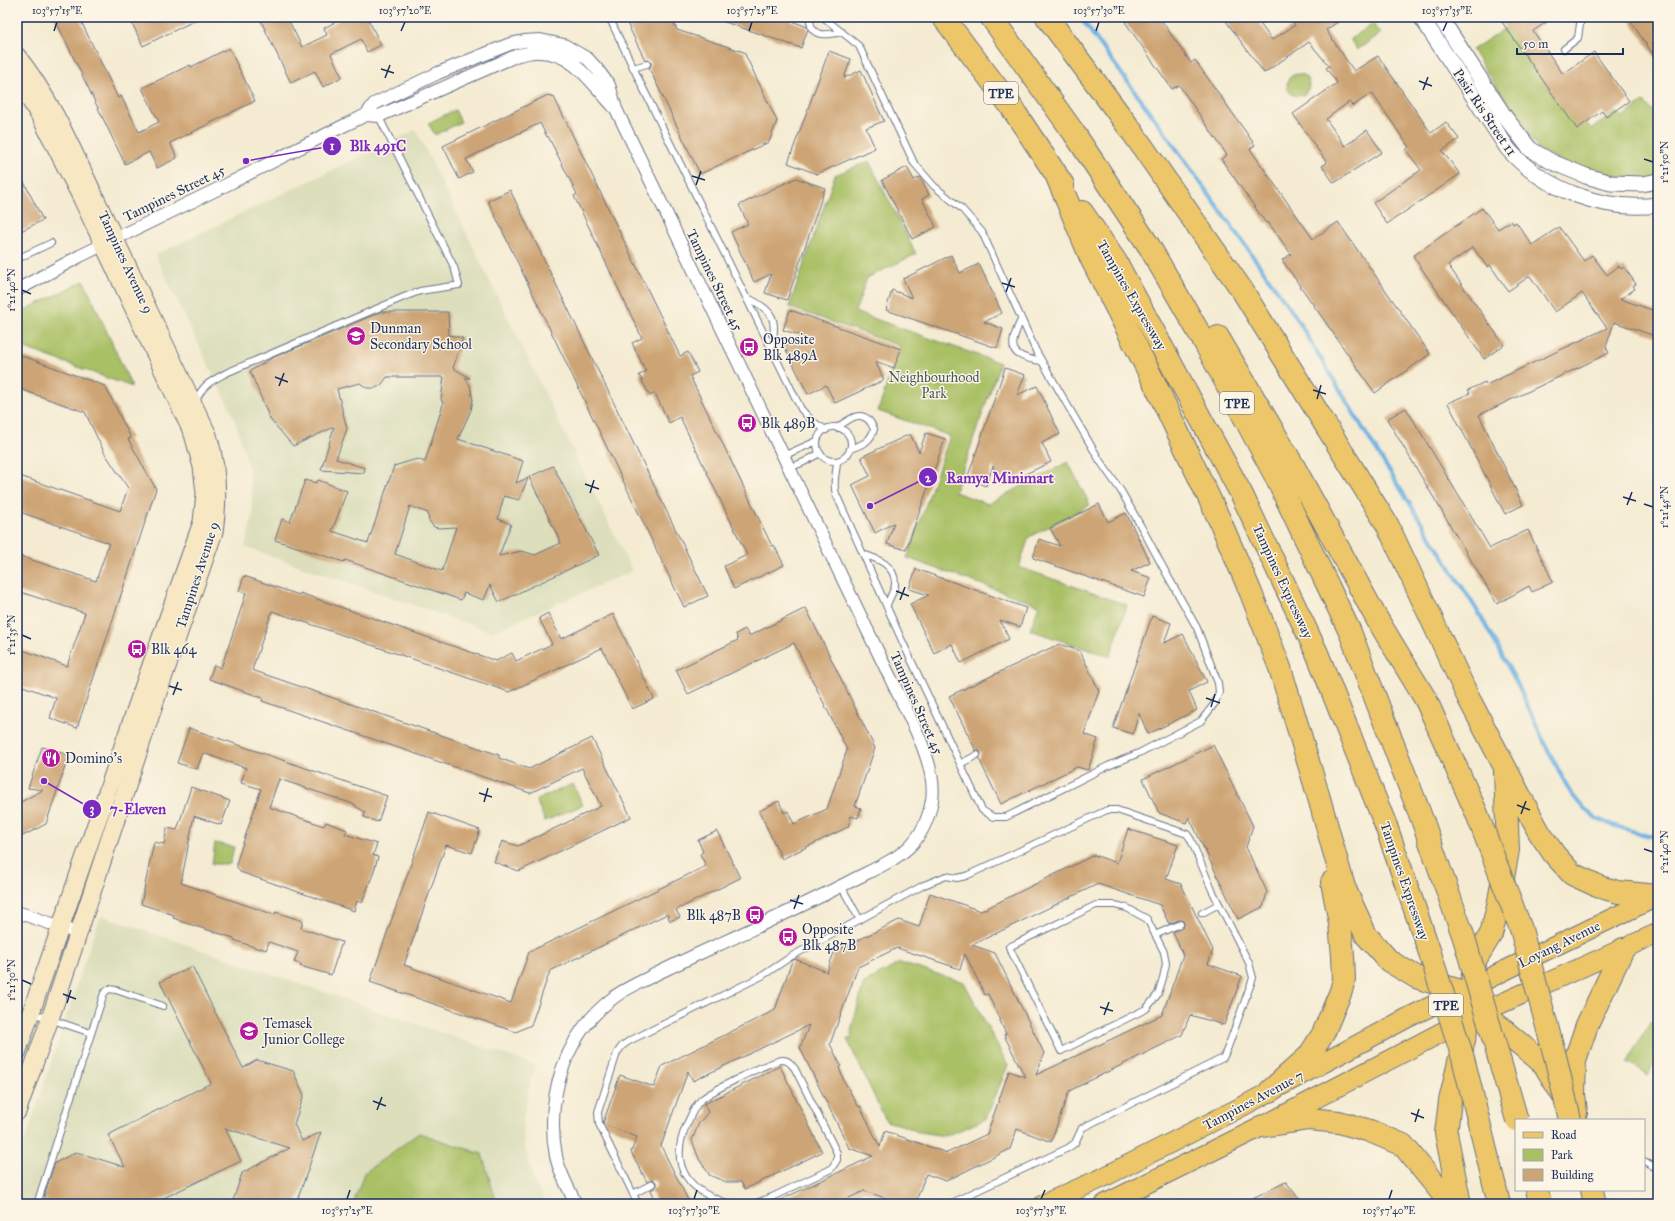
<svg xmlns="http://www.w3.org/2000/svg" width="1675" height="1221" font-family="'IM FELL Great Primer',serif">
<rect width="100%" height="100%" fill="#fcf5e5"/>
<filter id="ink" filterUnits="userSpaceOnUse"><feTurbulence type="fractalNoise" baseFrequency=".025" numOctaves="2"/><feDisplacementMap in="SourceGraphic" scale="8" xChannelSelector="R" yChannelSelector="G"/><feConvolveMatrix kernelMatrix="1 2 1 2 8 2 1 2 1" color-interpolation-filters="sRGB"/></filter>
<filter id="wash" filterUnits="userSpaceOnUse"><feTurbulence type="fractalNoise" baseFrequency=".012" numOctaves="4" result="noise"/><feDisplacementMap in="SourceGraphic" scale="16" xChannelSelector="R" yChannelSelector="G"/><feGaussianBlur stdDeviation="0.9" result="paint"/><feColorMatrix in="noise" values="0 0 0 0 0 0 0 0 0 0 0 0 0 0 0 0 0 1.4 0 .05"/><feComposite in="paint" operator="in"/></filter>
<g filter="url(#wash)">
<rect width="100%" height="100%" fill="#f4ebd2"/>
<!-- built -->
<path fill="#dcdebc" d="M416,130L632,571L492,632L245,547L253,515L249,468L234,417L155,255Z
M103,916L535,1065L528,1091L523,1122L524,1142L533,1179L546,1204H17V1165L86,957L100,918Z"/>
<!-- green -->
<path fill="#a9c065" stroke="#627862" d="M1516,21L1591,129L1617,112L1622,117L1644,102L1658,117V181L1586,174L1538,149L1472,50Z
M1373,24L1380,34L1357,50L1350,39Z
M1287 85a11 11 0 1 1 22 0a11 11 0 1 1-22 0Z
M455,110L461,122L435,135L428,123Z
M869,161L916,254L867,278L855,312L1000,363L955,492L988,504L1068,462L1090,505L1029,537L1019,567L1127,605L1110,657L1030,630L1039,605L907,558L950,436L878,411L900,346L789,307L835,175Z
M84,281L132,387L17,345V314Z
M573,784L583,805L545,821L536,800Z
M215,843L234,847L230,864H212Z
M900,963L964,982L1008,1065L986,1119L946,1136L918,1132L905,1126L886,1121L847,1039H852V1027L864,983Z
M1651,1021L1658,1024V1057L1648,1075L1627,1063Z
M419,1133L482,1154L497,1204H353L364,1173Z"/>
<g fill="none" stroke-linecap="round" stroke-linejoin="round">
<!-- stream -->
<path stroke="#6db2e3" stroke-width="4" d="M1080,17L1163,130L1294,314L1376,450L1480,615L1517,683L1545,744L1570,792L1584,809L1596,818L1612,825L1649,836H1658"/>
</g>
<g id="blocks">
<!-- building -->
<path fill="#cda474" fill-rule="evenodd" d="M54,17H79L118,98L121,96L139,132L159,122L142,88L190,65L191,67L229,48L255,101L170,143L177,158L157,168L149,152L125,164Z
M129,17H202L143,46Z
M259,17H287L302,47L327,35L324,28L345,17H367L381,45L367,52L361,39L331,54L342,77L323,87L315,71L291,83Z
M634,17H671L677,30L744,52L777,121L769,142L700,174L649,68L651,65V62L648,60H645L626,21Z
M717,17H782L807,27L808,29L801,48L716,19Z
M1132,17H1159L1191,63L1195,60L1255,145L1250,149L1313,239L1338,222L1430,354L1375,393L1282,260L1291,254L1268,222L1266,223L1221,159L1227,155L1179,85L1172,89L1125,22Z
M1223,17H1255L1272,40L1295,25L1290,17H1345L1326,30L1354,71L1378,56L1431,133L1446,122L1459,139L1442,151L1460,174L1387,224L1373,203L1421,170L1406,150L1409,147L1372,93L1353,106L1349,102L1326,119L1345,146L1367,130L1382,152L1334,183L1322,166L1327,163L1293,114L1337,83L1326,68L1329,66L1309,42L1264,73Z
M1508,17H1554L1533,31L1563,74L1594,52L1629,101L1606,117L1602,111L1577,129L1502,22Z
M1628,17H1658V62Z
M829,51L851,59L844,78L861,70L884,121L866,128L875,148L817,174L788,163Z
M548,95L554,97L680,356L688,352L698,372L690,376L772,546L774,545L784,565L734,589L724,566L747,555L680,417L669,423L655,393L650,396L639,375L646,372L632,343L642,338L574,196L577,194L548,136L547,137L540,123L466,159L473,172L459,179L443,146Z
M907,167L914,180L920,177L929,195L922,199L936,227L912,239L882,180Z
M17,168L43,220L17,233Z
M796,178L825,188L787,300L765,293L771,274L754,282L731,232L748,224L739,205Z
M510,190L708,596L684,607L488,201Z
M1482,208L1498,229L1511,221L1513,224L1516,222L1532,245L1559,227L1584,261L1592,255L1607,275L1619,266L1621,269L1624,267L1636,284L1633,286L1635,289L1620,299L1658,312V337L1614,322L1606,347L1609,353L1479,415L1523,505L1505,514L1448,403L1470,393L1468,390L1485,382L1486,385L1607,328L1582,293L1555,312L1530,276L1508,291L1490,265L1487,267L1473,247L1448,265L1504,345L1484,359L1413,256Z
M951,255L960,273L979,264L1002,313L984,322L1003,329L997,348L886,310L892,290L912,298L903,279Z
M790,310L901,349L894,368L875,361L884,380L835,403L826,385L808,394L784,346L803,336L783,330Z
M381,312H448L449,335L463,338L453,368L470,378H465L470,385L473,400L471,410L458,439L523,461L516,483L528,478L519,500L504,496L498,519L511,524L499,556L522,551L535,555L561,543L529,477L553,466L599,555L499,602L490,585L484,600L464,593L461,600L345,560L344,562L275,540L282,519L290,522L305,480L316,483L318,480L347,491L332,531L368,543L394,466L417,459L425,462L443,404L441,399L444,377H387L382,384L376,388H367L360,383L337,389L347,429L336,459L365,468L364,473L321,470L334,427L293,446L270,419L250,371L272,358ZM410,506L428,513L429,521L434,527L439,528L456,527L442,571L395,554Z
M17,354L105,386L131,438L128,439L156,489L77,728L50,718L56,698L17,684V648L67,666L85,613L17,591V555L96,581L109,543L17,511V475L120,511L128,488L104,452L85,412L17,388Z
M1005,368L1025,375L1017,395L1037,386L1060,434L1042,443L1051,462L1002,485L993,466L986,486L967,479Z
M1406,408L1490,548L1528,530L1553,582L1532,592L1529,586L1497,604L1387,419Z
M926,433L945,439L906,550L887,544L894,523L875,533L852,485L870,476L861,457L910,434L919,452Z
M1099,504L1108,522L1126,513L1150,562L1131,571L1151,578L1144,597L1033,558L1039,539L1060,546L1050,528Z
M916,569L1026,608L1020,627L1000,620L1009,639L961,663L952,644L934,653L910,604L929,595L909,589Z
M244,576L299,595L300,593L496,661L512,653L516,661L552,644L539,618L548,613L561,639L613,614L654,699L632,709L602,648L509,692L272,611L252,670L499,755V758L529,769L592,738L631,817L519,871L494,862L502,841L518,846L601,806L582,768L530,793L262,701L263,698L209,679L214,665L221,668L237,621L246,593L239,591Z
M806,608L875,748L855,806L861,808L858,818L851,816L848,827L782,859L759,811L779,801L784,813L788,811L794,824L827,809L847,750L794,643L688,694L676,670L738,640L736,634L745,629L749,636Z
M1152,616L1171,623L1164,643L1183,634L1207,682L1189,691L1197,710L1148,734L1139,713L1133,734L1113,728Z
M1059,644L1080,651L1099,691L1084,734L1098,739L1088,770L1077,767L1001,804L979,759L981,753L979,751H976L949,696Z
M189,728L387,796L378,822L364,817L365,812L355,806L356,805L279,779L269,807L324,826L326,822L347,830L345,834L377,844L373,855L378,857L373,874L362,903L357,901L354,911L240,872L237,867V861L261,789L241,783L246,768L203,753L197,769L177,763Z
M1213,745L1253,826L1246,847L1267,892L1263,907L1238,919L1189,817L1186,823L1159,813L1143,779Z
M42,747L69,755L46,824L17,839V804L43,790L28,788Z
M191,787L230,801L221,825L194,816L181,883L275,915V912L303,921L301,928L342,942L331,975L300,966L301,964L294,962L298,952L269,942L266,950L260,948V949L234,940V938L179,921V920L173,918L174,915L141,904L154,842L164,844L167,828L177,830Z
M429,812L480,830L472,853L446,845L404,965L511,1003L529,952L706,866L700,854L703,852L698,840L717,831L740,878L676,910L680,917L670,921L667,914L550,971L531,1025L516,1032L370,982Z
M1128,829L1178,845L1166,879L1181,884L1213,950L1208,964L1242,976L1224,1025L1190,1015L1182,1035L1069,1091L1051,1142L1017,1129L1010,1149L946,1181L926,1174L915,1204H904L864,1191L836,1204H772L873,1156L849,1148L800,1048L809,1025L693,1081L688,1071L661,1146L690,1204H657L651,1190L656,1187V1182L653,1180L647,1182L631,1152L637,1137L605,1125L603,1123L620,1075L654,1087L662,1066L775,1010L792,961L795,959L827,972L834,952L899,920L919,927L930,893L981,911L1094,855L1117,863ZM1098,884L1160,905L1169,924L1179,920L1183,921L1184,924L1183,927L1173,932L1183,955L1162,1015L1036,1075L1044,1053L995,953L972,945ZM897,948L960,969L965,954L985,995L988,994L1006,1034L1004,1035L1025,1077L1009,1071L987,1134L947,1153L885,1131L880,1147L860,1106H858L843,1079L839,1067L841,1066L830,1044L858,967Z
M192,966L243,1068L257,1060L293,1071L304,1095L294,1124L302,1141L321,1132L296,1204H232L242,1173L290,1148L225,1128L241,1161L151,1204H48L44,1196L55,1163L76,1152L125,1167L108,1135L211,1083L160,982Z
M780,1066L822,1152L745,1189L741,1182H726L709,1175V1174L699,1159L692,1140L699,1123L708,1112L704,1104Z
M1286,1182L1303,1204H1240Z"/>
</g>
</g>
<g filter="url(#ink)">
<use href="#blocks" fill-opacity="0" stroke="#677187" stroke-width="1"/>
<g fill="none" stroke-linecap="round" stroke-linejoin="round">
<defs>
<path id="service" d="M609,17L643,88L801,409L812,421L826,430
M810,17C809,39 828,35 842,32
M823,17L859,46L914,163L934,186L962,209L982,232L1036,351L1100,461L1121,491L1143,530L1165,571L1197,628L1218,683L1219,692L1215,703L1201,721L1139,753L1108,766L1006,817H993L982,810L904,645L836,494C832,482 837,473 837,461
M1564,49L1578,38L1581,17
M633,68L647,64
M17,259L51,243
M746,297C774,311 778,318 771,349
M1021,320C1008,347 1009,357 1041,361
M195,402C204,384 208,383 226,373L404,297L420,291L459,285L454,267L378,115
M817 444a17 17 0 1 1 34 0a17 17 0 1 1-34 0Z
M837,428C851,417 865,407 874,429C871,442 861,445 850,449
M783,456L817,441
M789,468L804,462L820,453
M863,554C878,559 896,565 895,585C894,591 889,599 887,605
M960,764L977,755
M841,886L860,920
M1096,905H1115L1127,908L1147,919L1164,952L1166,964L1163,978L1158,994L1146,1009L1061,1051L1009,947Z
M1202,913L1219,904
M1155,935L1180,924
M32,1013L91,1033
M1644,1161L1658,1169
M633,1194L652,1184
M37,1204L104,993L109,989L116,990L163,1006
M638,1204L599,1124L598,1112L617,1053L622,1046L629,1041L762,976L792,956L924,885L946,876L957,878L966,876L1107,810H1117L1187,834L1191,840L1212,890L1249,963L1253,978L1228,1047L1223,1058L1082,1128L1075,1143L1068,1148L949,1204
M731,1204C690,1193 668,1168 686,1126C690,1118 694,1106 701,1100C711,1091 772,1060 783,1060C789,1060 792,1065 795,1069L837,1153V1160L831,1169L772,1197L754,1204"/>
<path id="minor" d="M366,115L374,104L438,73L510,44L524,41L540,40L564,45L588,59L597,69L609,85L616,109L890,677C905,710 938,763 932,800C923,852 891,860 849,882C806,904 763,924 720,944C697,954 675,965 652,976C639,983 624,989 613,998C565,1034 545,1098 556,1156C559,1172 569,1189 576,1204
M17,290L80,256L228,184L341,127L366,115L379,116L518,55C525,54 532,51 539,52C574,52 593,85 614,107
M17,912L78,933"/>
<path id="tertiary" d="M1421,17L1508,149C1544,190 1604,212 1658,205
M1440,17L1505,117L1530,149L1552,162L1586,176L1611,183L1642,184L1658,181"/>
<path id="secondary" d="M17,56C53,101 76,158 101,210C137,285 172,360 208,435C218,468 219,498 214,532L159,690L50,1019L17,1112
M17,79L41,118L82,199L193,434L202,467L205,493L202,522L144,685L17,1053"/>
<path id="primary" d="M1044,1204L1102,1178L1245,1105L1409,1017L1658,896
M1105,1204L1263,1126L1469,1018L1658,933"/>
<path id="motorway" d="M943,17L1010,105L1063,185
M991,17L1074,133L1149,246L1205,343L1276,477L1350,632L1423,822
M1047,17L1133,133L1242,290L1388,526L1469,699L1539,832L1554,854L1572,874L1600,887L1618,892L1658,896
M1055,172L1091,258L1153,380L1220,521L1251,593L1280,668L1319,798L1344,887L1366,935L1389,961L1416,977L1460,991L1469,1018L1450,1101L1446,1133L1460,1204
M1082,212L1116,262L1242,495L1317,653L1386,826
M1218,337L1293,465L1377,619L1426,700
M1505,772L1508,850L1498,906L1491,934L1474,962L1472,985L1483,1013L1544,1064L1562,1094
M1270,1091L1309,1056L1323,1034L1341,991L1344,979L1343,956L1340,923L1332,882
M1576,1113L1574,1094L1575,1060L1587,1025L1623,949
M1263,1126L1309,1119L1339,1122L1370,1131L1403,1145L1442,1193L1447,1204
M1495,1187L1499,1204
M1537,1190L1540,1204
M1592,1190L1595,1204"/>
</defs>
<!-- service casing -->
<use href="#service" stroke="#677187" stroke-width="8"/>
<!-- minor casing -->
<use href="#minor" stroke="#677187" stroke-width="14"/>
<!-- tertiary casing -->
<use href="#tertiary" stroke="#677187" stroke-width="17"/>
<!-- secondary casing -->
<use href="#secondary" stroke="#677187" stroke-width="19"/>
<!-- primary casing -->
<use href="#primary" stroke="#677187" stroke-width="21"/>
<!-- motorway casing -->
<use href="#motorway" stroke="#677187" stroke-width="24"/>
<!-- service -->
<use href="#service" stroke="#fff" stroke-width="6"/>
<!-- minor -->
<use href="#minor" stroke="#fff" stroke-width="12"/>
<!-- tertiary -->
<use href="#tertiary" stroke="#fff" stroke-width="15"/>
<!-- secondary -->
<use href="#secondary" stroke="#f7e8c3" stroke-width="17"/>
<!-- primary -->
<use href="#primary" stroke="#ecc669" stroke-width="19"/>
<!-- motorway -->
<use href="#motorway" stroke="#ecc669" stroke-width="22"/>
<defs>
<path id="motorway-bridge" d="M1426,700L1477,814L1521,929L1556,1060L1570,1120
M1423,822L1464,938L1517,1120
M1386,826L1430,953L1463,1058L1495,1187"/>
</defs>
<!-- motorway-bridge casing -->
<use href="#motorway-bridge" stroke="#677187" stroke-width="24" stroke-linecap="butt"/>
<!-- motorway-bridge -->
<use href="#motorway-bridge" stroke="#ecc669" stroke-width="22"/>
</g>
</g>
<!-- ticks -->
<path fill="none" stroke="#1b2f5e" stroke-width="1.5" d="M54,31L57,22M401,31L405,22M749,31L752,22M1096,31L1099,22M1443,31L1447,22M381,69L394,73M385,78L390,65M1419,81L1432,86M1423,90L1428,77M1644,159L1653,162M692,176L705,180M696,185L701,171M1002,283L1015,287M22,290L31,294M1006,292L1011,278M275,377L288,382M279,386L284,373M1313,390L1326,394M1317,399L1321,385M585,484L599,489M590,493L594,480M1623,497L1636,501M1644,504L1653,507M1627,505L1632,492M896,591L909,596M900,600L905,587M22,635L31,639M169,686L182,690M173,695L178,682M1206,698L1220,703M1211,707L1215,694M479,793L492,797M484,802L488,788M1517,805L1530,810M1521,814L1526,801M1644,849L1653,852M790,900L803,904M794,909L799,895M22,980L31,984M63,994L76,999M67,1003L71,990M1100,1007L1113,1011M1104,1015L1109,1002M373,1101L386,1106M377,1110L382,1097M1411,1113L1424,1118M1415,1122L1419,1109M347,1199L350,1190M694,1199L697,1190M1041,1199L1045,1190M1389,1199L1392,1190"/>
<!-- icons -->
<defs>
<symbol id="school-disc" viewBox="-11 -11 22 22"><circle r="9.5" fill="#b5179e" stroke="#fcf5e5"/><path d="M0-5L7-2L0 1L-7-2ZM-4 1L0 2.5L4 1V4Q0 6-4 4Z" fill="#fff"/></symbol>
<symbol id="bus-disc" viewBox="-11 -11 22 22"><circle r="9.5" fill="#b5179e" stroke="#fcf5e5"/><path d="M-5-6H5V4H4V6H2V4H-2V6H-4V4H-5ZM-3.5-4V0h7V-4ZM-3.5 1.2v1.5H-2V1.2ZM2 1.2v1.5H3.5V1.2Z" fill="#fff"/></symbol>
<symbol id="restaurant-disc" viewBox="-11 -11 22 22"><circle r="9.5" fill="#b5179e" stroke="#fcf5e5"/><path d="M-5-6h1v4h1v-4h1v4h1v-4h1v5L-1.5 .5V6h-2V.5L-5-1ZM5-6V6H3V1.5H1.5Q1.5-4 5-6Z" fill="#fff"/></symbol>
<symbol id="university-disc" viewBox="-11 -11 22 22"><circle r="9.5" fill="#b5179e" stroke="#fcf5e5"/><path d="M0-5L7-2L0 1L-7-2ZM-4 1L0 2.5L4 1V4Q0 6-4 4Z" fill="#fff"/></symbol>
</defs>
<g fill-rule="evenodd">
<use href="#school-disc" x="345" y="325" width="22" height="22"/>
<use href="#bus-disc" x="738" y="336" width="22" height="22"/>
<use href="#bus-disc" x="736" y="412" width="22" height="22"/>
<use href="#bus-disc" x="126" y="638" width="22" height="22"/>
<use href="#restaurant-disc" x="40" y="747" width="22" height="22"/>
<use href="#bus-disc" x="744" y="904" width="22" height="22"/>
<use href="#bus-disc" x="777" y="926" width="22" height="22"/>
<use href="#university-disc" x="238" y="1020" width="22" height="22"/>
</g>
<g text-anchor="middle" stroke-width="3" stroke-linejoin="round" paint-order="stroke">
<!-- shield labels -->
<g fill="#fcf5e5" stroke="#5e6a86" stroke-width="1">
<rect x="984" y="82" width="34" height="22" rx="3"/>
<rect x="1220" y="392" width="34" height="22" rx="3"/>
<rect x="1429" y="994" width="34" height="22" rx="3"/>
</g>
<g font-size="13" font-weight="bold" fill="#1b2f5e">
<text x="1001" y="98">TPE</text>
<text x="1237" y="408">TPE</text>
<text x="1446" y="1010">TPE</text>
</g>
<!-- street labels -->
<g font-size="14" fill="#1b2f5e" stroke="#fcf5e5">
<text transform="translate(1485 112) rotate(56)" y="5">Pasir Ris Street 11</text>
<text transform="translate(174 193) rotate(-26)" y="5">Tampines Street 45</text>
<text transform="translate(126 262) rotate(65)" y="5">Tampines Avenue 9</text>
<text transform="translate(715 280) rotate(64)" y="5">Tampines Street 45</text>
<text transform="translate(1132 295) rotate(60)" y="5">Tampines Expressway</text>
<text transform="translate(197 575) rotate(-72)" y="5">Tampines Avenue 9</text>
<text transform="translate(1283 581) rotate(65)" y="5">Tampines Expressway</text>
<text transform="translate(917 703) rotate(66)" y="5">Tampines Street 45</text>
<text transform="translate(1405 881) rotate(71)" y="5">Tampines Expressway</text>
<text transform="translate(1559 944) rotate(-26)" y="5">Loyang Avenue</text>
<text transform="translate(1253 1100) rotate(-28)" y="5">Tampines Avenue 7</text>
</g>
<!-- poi labels -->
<g font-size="14" fill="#1b2f5e" stroke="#fcf5e5" text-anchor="start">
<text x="370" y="333">Dunman<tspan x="370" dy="16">Secondary School</tspan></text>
<text x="763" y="344">Opposite<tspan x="763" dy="16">Blk 489A</tspan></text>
<text x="761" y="428">Blk 489B</text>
<text x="151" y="654">Blk 464</text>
<text x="65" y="763">Domino's</text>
<text x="741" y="920" text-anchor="end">Blk 487B</text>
<text x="802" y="934">Opposite<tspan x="802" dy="16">Blk 487B</tspan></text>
<text x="263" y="1028">Temasek<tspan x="263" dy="16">Junior College</tspan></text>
</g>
<!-- park labels -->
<g font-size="14" fill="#465a60" stroke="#fcf5e5">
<text x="934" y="382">Neighbourhood<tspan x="934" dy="16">Park</tspan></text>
</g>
</g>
<!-- callouts -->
<path fill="none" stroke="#7b2cbf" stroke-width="1.5" d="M246 161L332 146M870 506L928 477M44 781L92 809"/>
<g fill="#7b2cbf" stroke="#fcf5e5" stroke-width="1.5">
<circle cx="246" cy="161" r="4"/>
<circle cx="870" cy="506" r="4"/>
<circle cx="44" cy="781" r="4"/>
<circle cx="332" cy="146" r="10"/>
<circle cx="928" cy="477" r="10"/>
<circle cx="92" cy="809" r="10"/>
</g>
<g font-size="12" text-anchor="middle" font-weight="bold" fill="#fff">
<text x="332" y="150">1</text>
<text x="928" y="482">2</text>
<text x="92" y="813">3</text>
</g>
<g font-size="15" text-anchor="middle" font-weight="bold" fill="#7b2cbf" stroke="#fcf5e5" stroke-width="3" stroke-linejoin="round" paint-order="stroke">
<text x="378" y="151">Blk 491C</text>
<text x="1000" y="483">Ramya Minimart</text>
<text x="138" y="814">7-Eleven</text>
</g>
<!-- margin -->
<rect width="1675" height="1221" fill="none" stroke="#fcf5e5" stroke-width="44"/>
<!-- legend -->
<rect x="1515" y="1119" width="130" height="72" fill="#fcf5e5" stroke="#a2a6af"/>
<rect x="1523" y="1132" width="20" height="6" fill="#ecc669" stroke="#a2a6af"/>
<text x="1551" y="1139" font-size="12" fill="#1b2f5e">Road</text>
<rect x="1523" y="1149" width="20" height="12" fill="#a9c065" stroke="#a2a6af"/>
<text x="1551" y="1159" font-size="12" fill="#1b2f5e">Park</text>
<rect x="1523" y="1169" width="20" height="12" fill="#cda474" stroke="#a2a6af"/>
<text x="1551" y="1179" font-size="12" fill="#1b2f5e">Building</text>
<!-- scale -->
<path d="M1517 48v6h106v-6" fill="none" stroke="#1b2f5e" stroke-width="2"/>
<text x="1523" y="48" font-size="12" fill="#1b2f5e" stroke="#fcf5e5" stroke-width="3" paint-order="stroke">50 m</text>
<rect x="22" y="22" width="1631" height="1177" fill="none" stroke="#1b2f5e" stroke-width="1.5"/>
<g font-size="10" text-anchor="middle" fill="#1b2f5e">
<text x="57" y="14">103°57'15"E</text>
<text x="405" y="14">103°57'20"E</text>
<text x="752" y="14">103°57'25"E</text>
<text x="1099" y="14">103°57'30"E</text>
<text x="1447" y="14">103°57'35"E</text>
<text transform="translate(1664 162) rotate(-90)" y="4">1°21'50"N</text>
<text transform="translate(11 290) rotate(-90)" y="4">1°21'40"N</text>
<text transform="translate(1664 507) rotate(-90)" y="4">1°21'45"N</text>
<text transform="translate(11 635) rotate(-90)" y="4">1°21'35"N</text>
<text transform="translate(1664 852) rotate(-90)" y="4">1°21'40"N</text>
<text transform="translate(11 980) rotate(-90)" y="4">1°21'30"N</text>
<text x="347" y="1214">103°57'25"E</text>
<text x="694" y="1214">103°57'30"E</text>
<text x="1041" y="1214">103°57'35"E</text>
<text x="1389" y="1214">103°57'40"E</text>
</g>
</svg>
